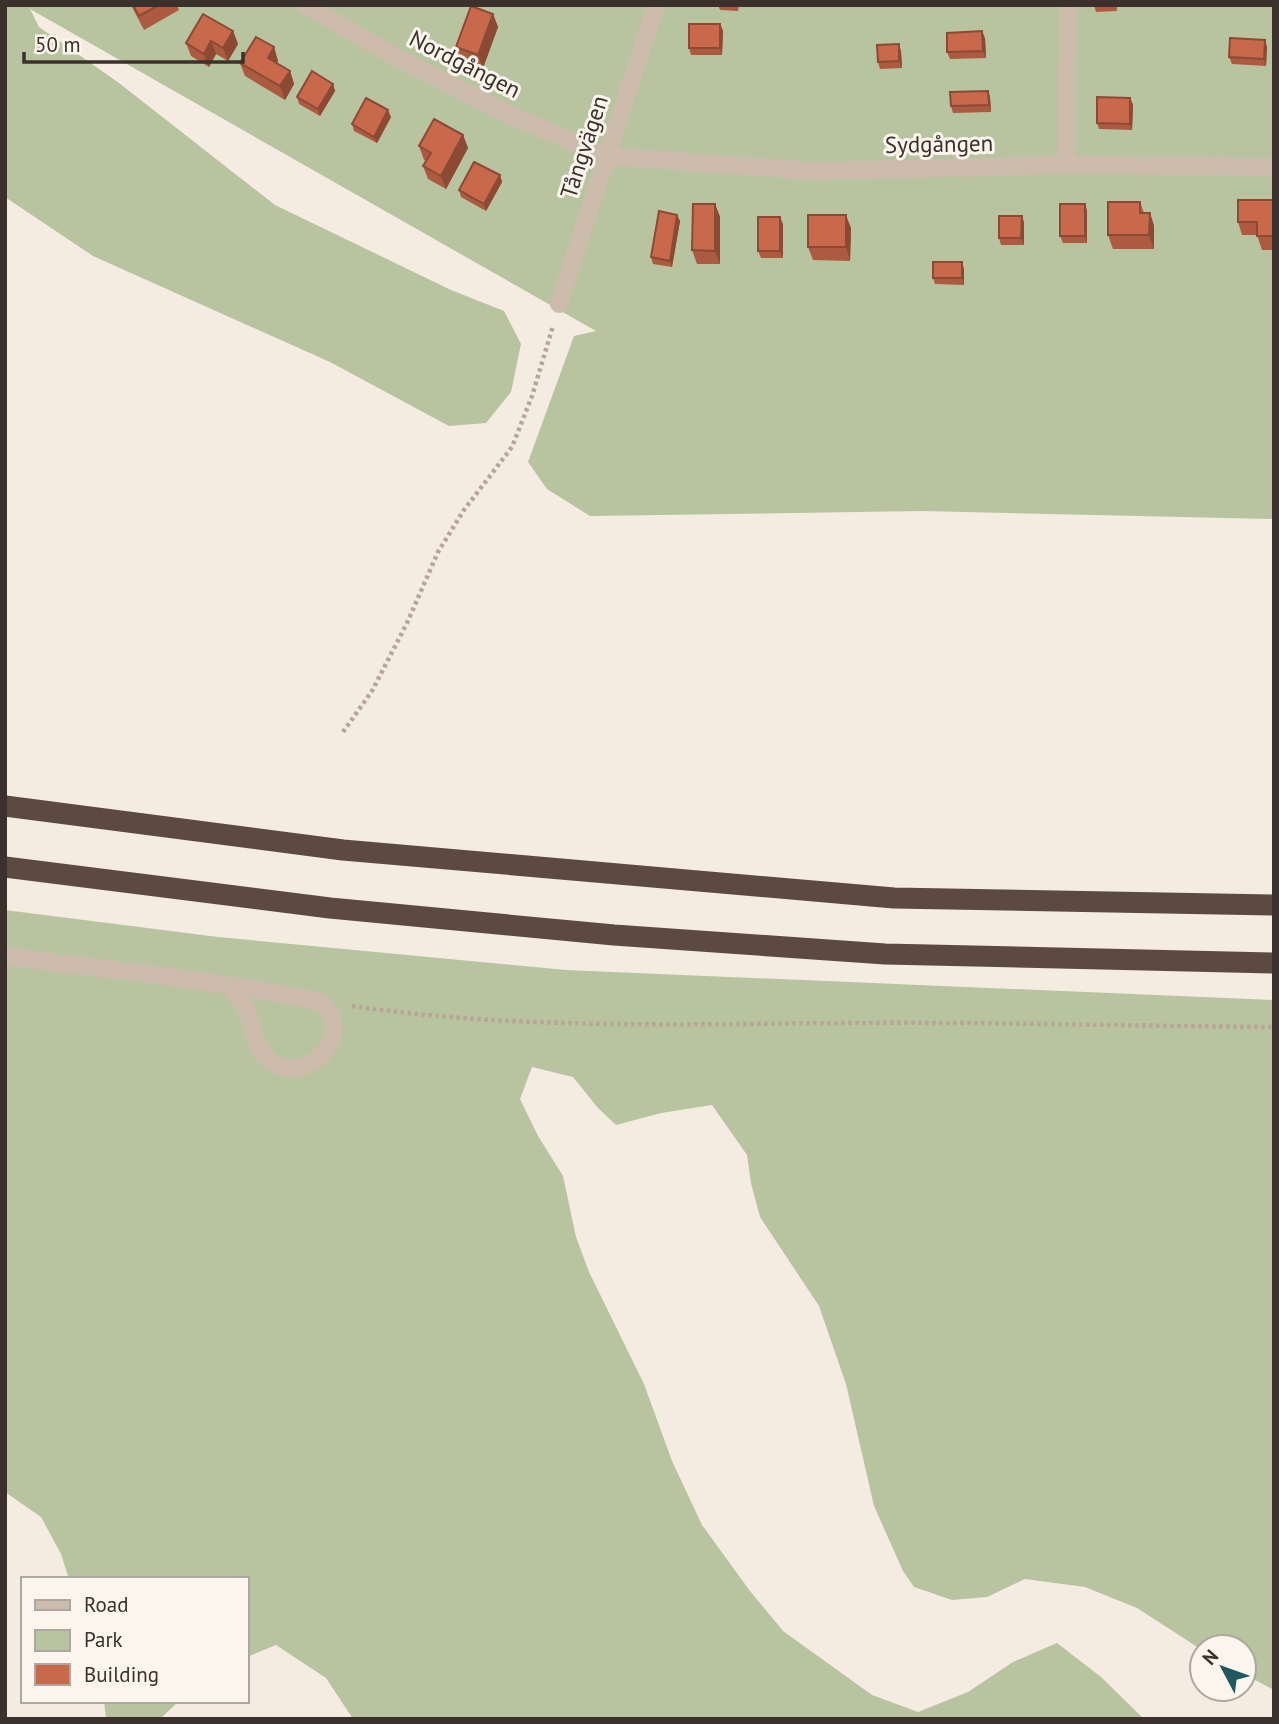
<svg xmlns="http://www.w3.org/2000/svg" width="1279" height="1724" font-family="'PT Sans',sans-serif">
<rect width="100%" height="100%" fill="#f4ebe1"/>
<!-- green -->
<path fill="#b8c4a0" d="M5,5H1274V519L922,511L590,516L547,489L528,462L574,336L596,331L30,9L39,27L119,83L275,205L451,290L504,311L521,344L511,392L486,423L449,426L330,362L93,256L5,197Z
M5,910L218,937L566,970L1274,1000V1690L1244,1674V1647H1202V1650L1137,1608L1085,1587L1025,1579L987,1597L952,1600L914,1587L903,1571L874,1506L846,1384L819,1306L760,1217L751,1183L747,1155L712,1105L661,1113L616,1125L598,1108L573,1077L532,1067L520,1099L538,1136L563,1176L576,1237L589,1272L644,1384L672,1461L702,1525L750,1591L783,1631L872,1695L918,1712L968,1692L1013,1662L1057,1643L1101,1677L1144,1719H353L326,1678L276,1645L247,1657V1579H69L61,1554L41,1517L5,1492Z
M104,1701H179L160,1719H106Z"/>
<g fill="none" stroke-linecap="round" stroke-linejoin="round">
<!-- path -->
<path stroke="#b9a596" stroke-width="4.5" stroke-dasharray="3.5 3.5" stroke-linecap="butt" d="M343,732L372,691L407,623L438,552L464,510L512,447L532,396L553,326
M352,1006C518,1030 687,1024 855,1023C994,1022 1134,1026 1274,1027"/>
<!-- minor -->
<path stroke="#cdbbac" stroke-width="18" d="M306,5L392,55L512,116L606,156L813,171L1066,165L1274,167
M1066,165L1068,5
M559,304L656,5
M5,956C110,970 218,980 322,1002C325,1006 329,1011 331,1015C345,1045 302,1086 269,1060C251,1047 254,1019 242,1002C239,996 232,991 228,986"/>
<!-- highway -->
<path stroke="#5c4a42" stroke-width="21" d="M5,806L343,850L894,898L1274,905
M5,867L330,908L614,935L885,954L1274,963"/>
</g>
<!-- wall -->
<path fill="#ac5a40" d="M131,5H177L179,10L144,30Z
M718,5H739L738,11L720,10Z
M949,5H980V6L950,7Z
M1094,5H1117V11L1096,12Z
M493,14L498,27L483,68L461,61L456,47Z
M720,24L723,31L722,55H691L689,48Z
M233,31L238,44L228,61L216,54L209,67L191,56L186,43Z
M985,38L986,58L950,59L947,52Z
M1265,40L1267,47L1266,66L1232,64L1229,57Z
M274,47L278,61L277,63L290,71L294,84L285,100L245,76L240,63Z
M901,51L902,68L880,69L878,62Z
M333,84L335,91L320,116L299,104L297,97Z
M988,91L990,97L991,112L953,113L951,106Z
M1130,98L1133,105L1132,130L1099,129L1097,123Z
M391,117L377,143L354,131L352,124Z
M463,135L468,148L446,189L428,179L423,166L426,161L424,160L419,146Z
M500,175L502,182L486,211L461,197L459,190Z
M1273,200L1274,250H1262L1257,235H1242L1238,222Z
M1140,202L1144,213H1150L1154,226V249H1113L1108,235Z
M715,204L720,217V264H697L692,250Z
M1085,204L1087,211V243H1063L1060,236Z
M677,215L680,221L672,267L653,264L651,257Z
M1022,216L1024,223V245H1001L999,238Z
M783,224V258H761L758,251Z
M851,228L850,261L813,260L808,247Z
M964,269V285L935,284L933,278Z"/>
<!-- shaded-wall -->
<path fill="#8c4a34" d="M493,14L498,27L483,68L478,55Z
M720,24L723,31L722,55L720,48Z
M233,31L238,44L228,61L223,48Z
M982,31L985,38L986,58L983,51Z
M1265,40L1267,47L1266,66L1264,59Z
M211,41L216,54L209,67L204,54Z
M899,44L901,51L902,68L899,61Z
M274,47L278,61L273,71L268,58Z
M290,71L294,84L285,100L280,86Z
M333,84L335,91L320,116L318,109Z
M988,91L990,97L991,112L989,105Z
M1130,98L1133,105L1132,130L1130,124Z
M388,110L391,117L377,143L374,137Z
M463,135L468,148L446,189L441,176Z
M500,175L502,182L486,211L484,204Z
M715,204L720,217V264L715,251Z
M1085,204L1087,211V243L1085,236Z
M1150,213L1154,226V249L1149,235Z
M677,215L680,221L672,267L670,261Z
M846,215L851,228L850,261L846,247Z
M1022,216L1024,223V245L1021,238Z
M780,217L783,224V258L780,251Z
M962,262L964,269V285L962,278Z"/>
<!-- building -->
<path fill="#c8694b" stroke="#8c4a34" stroke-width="2" d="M133,5H159L139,16Z
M471,6L493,14L478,55L456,47Z
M203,14L233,31L223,48L211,41L204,54L186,43Z
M689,24H720V48H689Z
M982,31L983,51L947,52V33Z
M256,37L274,47L268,58L290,71L280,86L240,63Z
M1230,38L1265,40L1264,59L1229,57Z
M899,44V61L878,62L877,45Z
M312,71L333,84L318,109L297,97Z
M988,91L989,105L951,106L950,92Z
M1097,97L1130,98V124L1097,123Z
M366,98L388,110L374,137L352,124Z
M434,119L463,135L441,176L423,166L431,153L419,146Z
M474,162L500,175L484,204L459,190Z
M1238,200H1273V236H1257V222H1238Z
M1108,202H1140V213H1150L1149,235H1108Z
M693,204H715V251L692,250Z
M1060,204H1085V236H1060Z
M659,211L677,215L670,261L651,257Z
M808,215H846V247H808Z
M999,216H1022L1021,238H999Z
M758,217H780V251H758Z
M933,262H962V278H933Z"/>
<g text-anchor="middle" stroke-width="6" stroke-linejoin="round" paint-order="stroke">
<!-- street labels -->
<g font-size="23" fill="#3b302b" stroke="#fbf5ee">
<text transform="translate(465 64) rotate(27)" y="8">Nordgången</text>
<text transform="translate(939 144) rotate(-1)" y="8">Sydgången</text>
<text transform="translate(584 147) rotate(-72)" y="8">Tångvägen</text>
</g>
</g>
<!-- border -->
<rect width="1279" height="1724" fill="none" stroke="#3b302b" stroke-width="14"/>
<!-- legend -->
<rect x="21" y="1577" width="228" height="126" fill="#fbf5ee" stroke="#aea6a0" stroke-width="2"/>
<rect x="35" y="1600" width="35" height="10" fill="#cdbbac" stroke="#aea6a0" stroke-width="2"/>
<text x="84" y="1612" font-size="21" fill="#3b302b">Road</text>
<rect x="35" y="1630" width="35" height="21" fill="#b8c4a0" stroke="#aea6a0" stroke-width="2"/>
<text x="84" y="1647" font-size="21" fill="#3b302b">Park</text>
<rect x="35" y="1664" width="35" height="21" fill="#c8694b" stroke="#aea6a0" stroke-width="2"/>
<text x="84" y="1682" font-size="21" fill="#3b302b">Building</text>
<!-- north arrow -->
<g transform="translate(1223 1668) rotate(311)"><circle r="33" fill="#fbf5ee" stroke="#aea6a0" stroke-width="2"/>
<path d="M0-5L12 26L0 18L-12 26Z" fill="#1f5a5e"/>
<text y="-10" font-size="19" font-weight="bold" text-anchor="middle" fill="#3b302b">N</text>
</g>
<!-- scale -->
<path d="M24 52v10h219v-10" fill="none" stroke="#3b302b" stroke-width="3.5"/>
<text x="35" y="52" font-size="21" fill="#3b302b" stroke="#fbf5ee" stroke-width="5" paint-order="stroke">50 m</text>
</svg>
